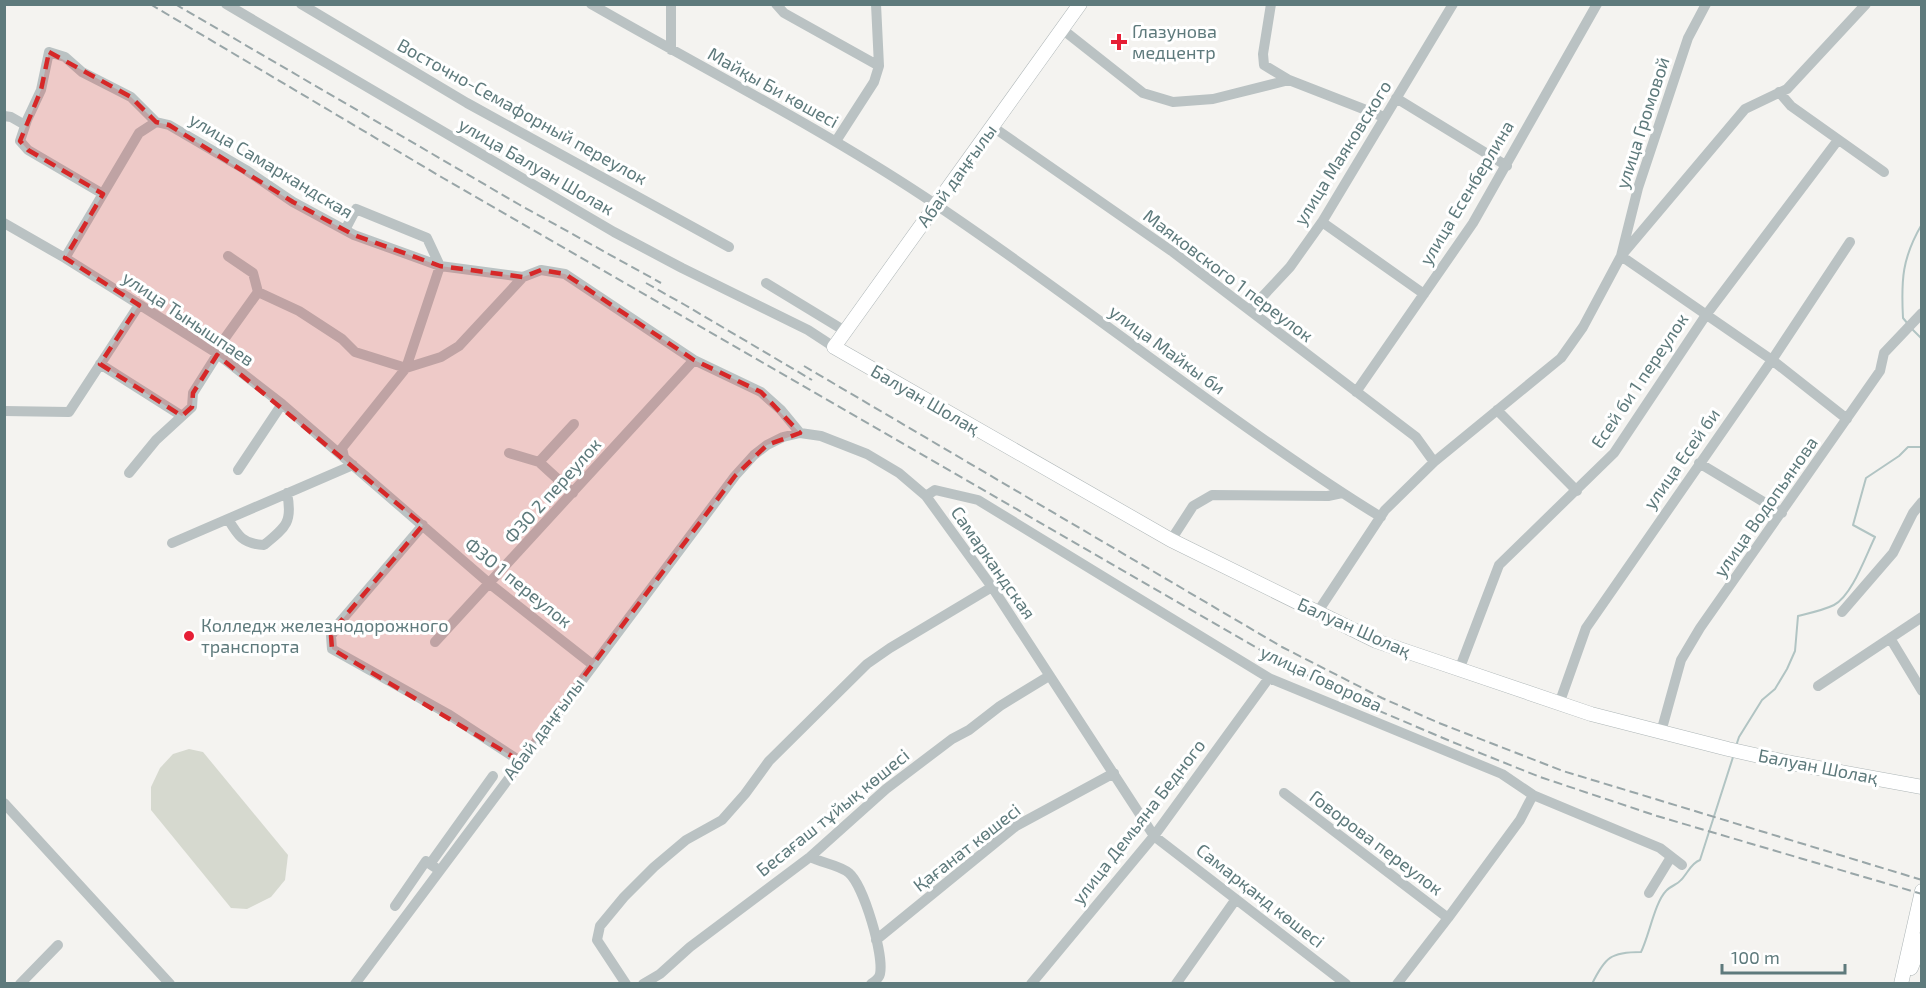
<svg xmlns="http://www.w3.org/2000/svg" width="1926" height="988" font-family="'Exo 2',sans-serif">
<rect width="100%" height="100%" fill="#f4f3f0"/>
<!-- green -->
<path fill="#d6d9cf" d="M189,749L203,752L288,855L285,880L271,897L247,909L231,908L151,810V787L160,768L173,754Z"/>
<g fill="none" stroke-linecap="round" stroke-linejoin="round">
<!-- stream -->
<path stroke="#b1c4c3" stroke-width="2" d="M1908,324L1903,318C1901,280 1902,258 1922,224
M1911,328L1922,339
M1736,746L1739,737L1762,700L1775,689L1787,669L1795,651L1798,616C1810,613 1824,610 1834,605C1852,596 1866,555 1875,537L1853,525L1866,478L1899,456L1908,447H1922
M1592,984C1605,957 1611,952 1641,952C1649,936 1655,902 1666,891C1670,886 1677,885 1681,880C1688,873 1691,863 1700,860L1734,754"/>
<defs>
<path id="major" d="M1080,4L834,347L1171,540L1376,641L1591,714L1728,749L1786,762L1922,787
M1911,968L1922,940
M1901,984L1922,891"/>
</defs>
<!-- major casing -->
<use href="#major" stroke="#aeb6b7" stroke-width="15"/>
<!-- minor -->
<path stroke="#bac2c3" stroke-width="10" d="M226,4L614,232L682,268L808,330L834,347
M301,4L467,103L729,247
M591,4C702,68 817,126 923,196C1038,272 1146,357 1259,436C1299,464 1339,492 1381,517
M776,4L784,13L879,66
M1706,4L1688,38L1638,188L1621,256L1772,360L1847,419
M1062,29L1143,93L1173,102L1213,99L1289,80L1264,65L1263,54L1271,4
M671,50V4
M1289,80L1384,117
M1779,92L1791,106L1884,172
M1396,98L1507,166
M4,116L11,117L25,125
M993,127L1173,252L1416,437L1434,462
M836,141L874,82L879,66L876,4
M103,194L28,150L20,141L27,120L41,90L49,52L65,57L82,72L131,97L156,122L169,125L246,170L293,202L354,235L440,266L523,277L541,270L565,274L694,360L761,392L781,410L800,433
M1322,222L1424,294
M4,223L65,258L215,352L282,404L490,584L593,665
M65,258L139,133L156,122
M766,283L845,331
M258,292L299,311L342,339L355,352L406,368L441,357L459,346L523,277
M1250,310L1290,267L1322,222L1453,4
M215,352L258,292L253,273L228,256
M100,364L182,416
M1356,392L1473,223L1597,4
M1497,410L1577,491
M4,411L69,412L139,305
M509,453L539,462L573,493
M344,457L342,448L406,368L440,266L427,238L356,209L345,230
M539,462L574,424
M1699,463L1782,513
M238,470L282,404
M129,473L156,440L192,407L193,393L217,355
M926,496L935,490L978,500L1269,678L1502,774L1533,795L1660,848L1682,865
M228,519C238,536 243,544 264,545C286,527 293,522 287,493
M423,525L340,622L331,636L332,649L448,714L520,761
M1171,540L1193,506L1212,495L1328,496L1342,493
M172,543L353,465
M1842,612L1893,553L1913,513L1922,502
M1317,613L1385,510L1434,462L1561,358L1583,327L1621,256L1745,109L1787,89L1866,4
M1890,638L1922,691
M435,642L694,360
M1459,670L1499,565L1614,453L1706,315L1838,140
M1818,686L1922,617
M1559,704L1586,628L1772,360L1850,242
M1661,732L1681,660L1700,628L1880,371L1884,353L1922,313
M1284,793L1448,918
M4,803L170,984
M810,857C822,863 840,865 849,873C864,886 884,955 880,974C879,979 875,981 871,984
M439,870L430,864L493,776
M1649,893L1671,857
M395,906L426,861L430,864
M876,940L1016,826L1114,773
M20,984L58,945
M355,984L735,476L754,455L767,445L783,437L800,433L821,436L867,454L899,473L926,496L992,587L1154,836L1346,984
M626,984L597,940L600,926L624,897L654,867L686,840L722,820L745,794L769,761L867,664L890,648L992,587
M643,984L660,974L690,947L810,857L886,789L952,739L969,730L1000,706L1049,676
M1031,984L1154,836L1269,678
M1176,984L1236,899
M1397,984L1448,918L1520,820L1533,795"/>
<!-- major -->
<use href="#major" stroke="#fff" stroke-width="14"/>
<!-- rail -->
<path stroke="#99a6a8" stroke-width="2" stroke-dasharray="9 4.5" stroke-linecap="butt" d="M150,4L443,178L1285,664L1363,704L1450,741L1540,777L1657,816L1922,894
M175,4L520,205L661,283
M646,283L685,305L812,380
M804,366L1282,647L1382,698L1439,723L1563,771L1922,880"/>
</g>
<!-- marked area -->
<path fill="#d62828" fill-opacity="0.2" stroke="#d62828" stroke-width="4.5" stroke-dasharray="12 8" stroke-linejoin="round" d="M49,52L131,97L156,122L169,125L293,202L354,235L440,266L523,277L541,270L565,274L694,360L761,392L800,433L767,445L735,476L520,761L332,649L331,636L340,622L423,525L217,355L193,393L192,407L182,416L100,364L139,305L65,258L103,194L28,150L20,141L41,90Z"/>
<!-- markers -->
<g fill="#e61e35" stroke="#fff" stroke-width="2">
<path d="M1116 33h6v6h6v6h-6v6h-6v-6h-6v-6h6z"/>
<circle cx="189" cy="636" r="6"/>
</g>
<g text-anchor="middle" stroke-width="6" stroke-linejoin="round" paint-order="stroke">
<!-- poi labels -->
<g font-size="18" fill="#5e7a7c" stroke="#fff" text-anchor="start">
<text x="1132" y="38">Глазунова<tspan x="1132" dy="21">медцентр</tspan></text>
<text x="201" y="632">Колледж железнодорожного<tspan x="201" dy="21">транспорта</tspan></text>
</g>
<!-- street labels -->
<g font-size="18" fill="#5e7a7c" stroke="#fff">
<text transform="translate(773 88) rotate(29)" y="6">Майқы Би көшесі</text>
<text transform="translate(522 112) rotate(29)" y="6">Восточно-Семафорный переулок</text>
<text transform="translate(1643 123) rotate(-72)" y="6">улица Громовой</text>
<text transform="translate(1343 153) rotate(-58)" y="6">улица Маяковского</text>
<text transform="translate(271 166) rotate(31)" y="6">улица Самаркандская</text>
<text transform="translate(536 167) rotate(30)" y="6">улица Балуан Шолак</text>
<text transform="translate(957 176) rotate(-54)" y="6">Абай даңғылы</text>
<text transform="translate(1467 193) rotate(-59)" y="6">улица Есенберлина</text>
<text transform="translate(1228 276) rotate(37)" y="6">Маяковского 1 переулок</text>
<text transform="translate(188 319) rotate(34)" y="6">улица Тынышпаев</text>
<text transform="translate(1167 350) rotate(36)" y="6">улица Майкы би</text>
<text transform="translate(1640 381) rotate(-56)" y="6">Есей би 1 переулок</text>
<text transform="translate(925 400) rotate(30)" y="6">Балуан Шолақ</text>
<text transform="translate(1682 459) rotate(-55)" y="6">улица Есей би</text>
<text transform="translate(553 491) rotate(-48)" y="6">ФЗО 2 переулок</text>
<text transform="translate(1766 507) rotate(-55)" y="6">улица Водопьянова</text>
<text transform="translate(993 563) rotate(55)" y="6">Самаркандская</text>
<text transform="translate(518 583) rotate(39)" y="6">ФЗО 1 переулок</text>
<text transform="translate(1354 628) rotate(24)" y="6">Балуан Шолақ</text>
<text transform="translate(1321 679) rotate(25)" y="6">улица Говорова</text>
<text transform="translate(544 729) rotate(-53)" y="6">Абай даңғылы</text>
<text transform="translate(1818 767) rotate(11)" y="6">Балуан Шолақ</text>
<text transform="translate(833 813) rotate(-39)" y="6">Бесағаш тұйық көшесі</text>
<text transform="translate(1139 822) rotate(-52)" y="6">улица Демьяна Бедного</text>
<text transform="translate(1376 843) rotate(37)" y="6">Говорова переулок</text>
<text transform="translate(967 848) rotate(-38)" y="6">Қағанат көшесі</text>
<text transform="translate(1260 896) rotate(38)" y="6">Самарқанд көшесі</text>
</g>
</g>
<!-- border -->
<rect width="1926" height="988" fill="none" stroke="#5e7a7c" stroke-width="12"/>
<!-- scale -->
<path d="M1722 964v9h123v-9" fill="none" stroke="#5e7a7c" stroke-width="3"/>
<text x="1731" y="964" font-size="18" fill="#5e7a7c" stroke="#ffffff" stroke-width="4.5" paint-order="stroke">100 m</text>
</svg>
